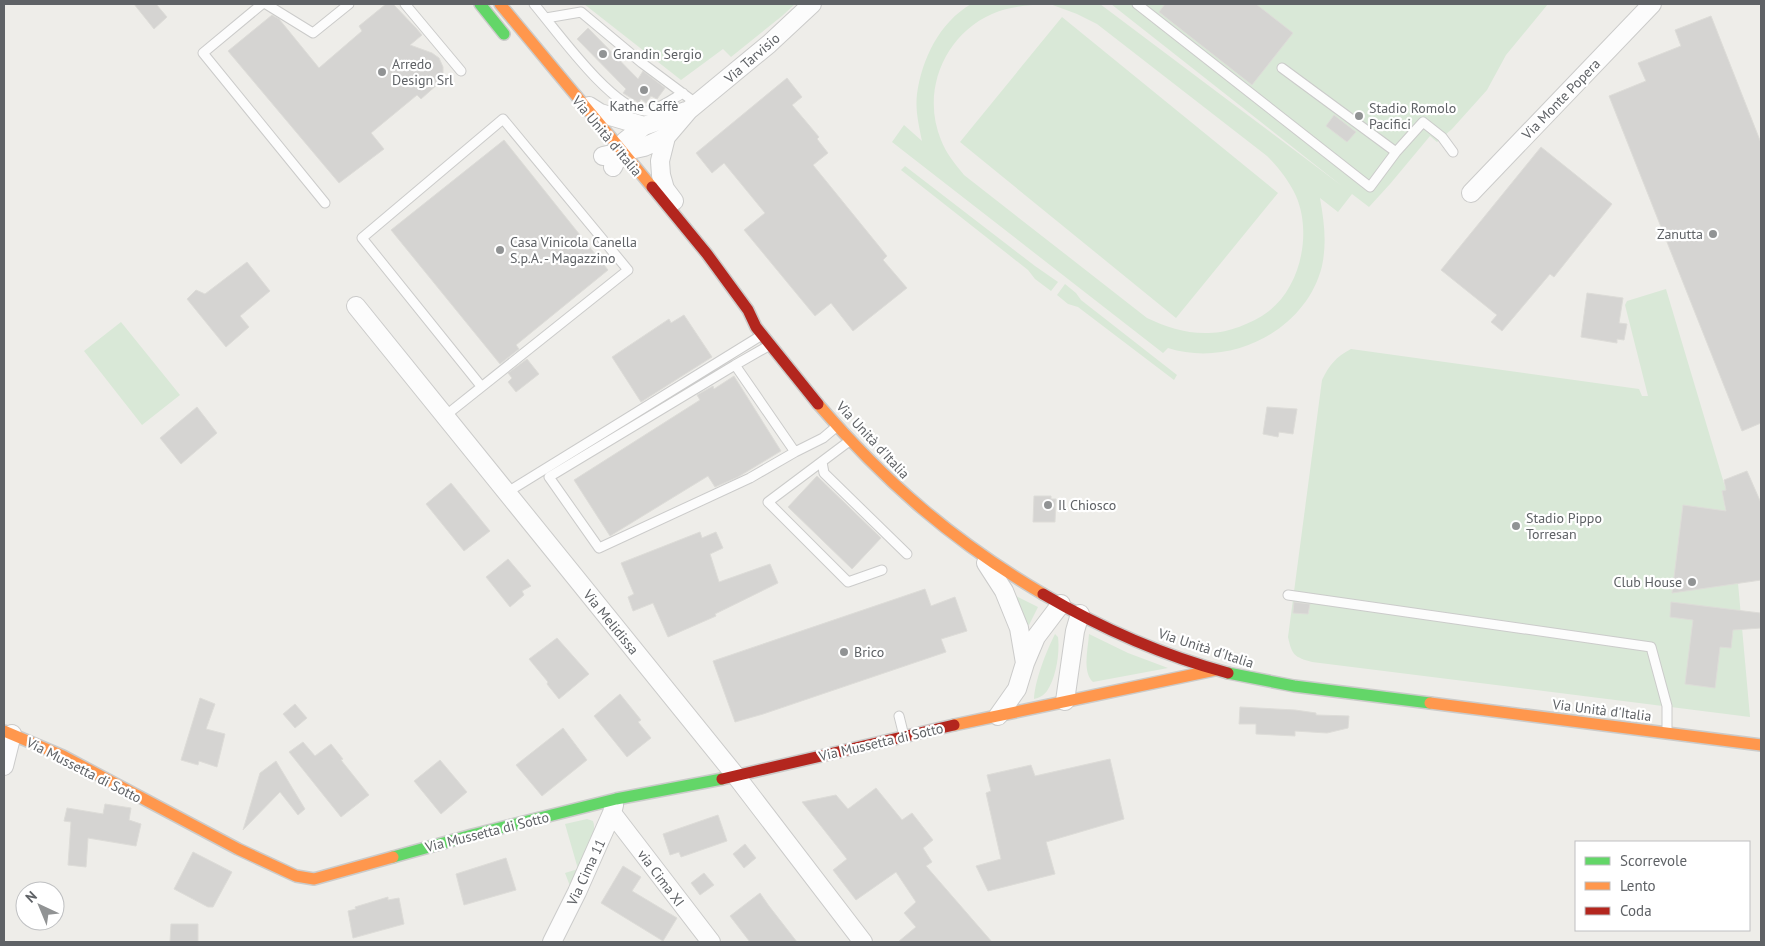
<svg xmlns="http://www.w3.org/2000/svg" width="1765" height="946" font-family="'PT Sans',sans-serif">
<rect width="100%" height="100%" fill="#eeede9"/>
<!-- green -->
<path fill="#d9e8d7" d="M584,4H795L782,16L731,57L723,49L681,80Z
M971,4H1049C1030,5 1009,6 992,14C944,35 921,92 941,140C946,153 955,164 964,175L1147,318C1166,327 1187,334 1209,333C1219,333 1230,330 1239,327C1249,323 1260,318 1269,311C1301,286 1312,233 1296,196C1289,181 1279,168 1267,156L1097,24L1077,14L1050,4H1100L1342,186L1111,4H1548L1506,55L1487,90L1452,129L1437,142L1430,136L1390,184L1369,207L1352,194L1338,212L1320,198C1324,221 1327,242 1322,266C1306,331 1230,368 1168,348L1163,353L892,142L904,125L922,141C919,126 915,110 917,94C922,59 939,23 971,4Z
M1062,17L1278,193L1176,318L960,142Z
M905,166L1035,266L1058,282L1051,291L1035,279L1028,270L901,170Z
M1065,284L1076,293L1081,300L1177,375L1174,380L1078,307L1068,304L1057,295Z
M1666,289L1726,490L1722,491L1738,583L1750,717L1312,662C1294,657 1292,655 1288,637L1322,380C1329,365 1336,357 1351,349L1639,389L1642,396H1648L1625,305L1627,301Z
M121,322L180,395L142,425L84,351Z
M1016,596L1038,607L1029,625L1026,624Z
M1055,634L1058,637C1060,653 1056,678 1047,691C1043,696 1039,698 1034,699C1035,680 1046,652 1055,634Z
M1089,634L1128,653L1168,668L1093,682C1082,672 1088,649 1089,634Z
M587,819L593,821C599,837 578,871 570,886L565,873L578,869L565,824Z"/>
<!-- building -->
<path fill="#d5d4d2" stroke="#dddcd8" d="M134,4H156L167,17L154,29Z
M386,4H393L416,28L422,35L410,45L432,53L439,58L443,67V75L439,83L421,99L417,95L371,133L384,149L339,183L228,51L272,15L279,19L319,68L362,31L359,26Z
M1165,4H1256L1293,33L1252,85L1159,12Z
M1711,16L1761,143V423L1742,431L1609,96L1646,81L1638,63L1681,46L1675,30Z
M588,28L638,79L643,71L665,88L657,99L651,96L646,103L641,99L639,103L623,93L626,89L577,39Z
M787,78L802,97L792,105L819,137L817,139L828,153L813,165L887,256L883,260L907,288L853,331L831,303L815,316L744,230L765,213L724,163L712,173L696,153Z
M1334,115L1356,132L1347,142L1326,126Z
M504,140L608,270L516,345L519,349L500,364L391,230Z
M1541,147L1612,204L1554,277L1550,274L1502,331L1491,322L1497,315L1441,270Z
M247,262L270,291L240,316L249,327L226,347L187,299L196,290L205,294Z
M1587,293L1623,298L1619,323L1627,324L1624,340L1617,339V343L1581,337Z
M684,315L712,357L641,402L612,357L669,319L671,323Z
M527,359L539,374L516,392L508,382L512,378L508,373Z
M734,376L781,451L738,477L715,487L708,476L610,536L574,480L700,400L697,395L713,386L714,389Z
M197,407L217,433L181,464L160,438Z
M1267,407L1297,409L1293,434L1279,432L1278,437L1263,434Z
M1747,471L1761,503V580L1672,593L1683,505L1726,511L1722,491L1726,490L1724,480Z
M817,476L881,538L852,569L788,507Z
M451,483L490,531L464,551L426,504Z
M1034,496H1051V499H1056L1055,522H1033Z
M700,532L702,538L716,532L723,548L710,554L719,582L770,564L778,583L715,614L716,616L668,637L653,603L633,611L628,597L634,594L621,563Z
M508,559L531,586L522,591L524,595L510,607L486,577Z
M925,589L931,606L955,597L967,631L941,639L946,652L763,714L735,722L713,661Z
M1294,602L1310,604L1308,614L1293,613Z
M1671,602L1760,613L1761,628L1733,630L1731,648L1720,647L1715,688L1685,684L1693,620L1670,617Z
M557,638L589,674L559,699L547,684L548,682L529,659Z
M620,694L641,720L638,722L651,738L627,757L594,716Z
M200,698L215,704L206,729L225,734L217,767L199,761L198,765L181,760Z
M295,704L307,718L295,728L283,714Z
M1240,707L1295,710L1316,713V715L1349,716L1348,728L1327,733L1295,731V736L1256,734V724H1239Z
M563,728L587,760L542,796L516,765Z
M303,742L315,756L331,744L343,759L341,760L369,795L341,817L289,752Z
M1110,759L1124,819L1046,842L1055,874L988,891L976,866L1001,859L986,793L991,791L987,775L1031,765L1035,776Z
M440,760L467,792L441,814L414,781Z
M276,761L305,809L298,815L280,792L243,830L260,773Z
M876,788L902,820L912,813L933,840L923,848L932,862L926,866L992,942H898L916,927L904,913L916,902L896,872L856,900L833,870L847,859L802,802L836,795L848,809Z
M105,804L131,808L129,820L141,824L136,846L88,838L86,867L68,865L71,822L64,821L67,808L103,814Z
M718,815L727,841L681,857L679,852L670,855L663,834Z
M745,844L756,858L744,868L733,854Z
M193,852L232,872L213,907H208L174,889Z
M506,858L516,890L464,905L456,874Z
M623,866L641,877L632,891L677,918L663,941L601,903Z
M704,873L714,885L700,895L691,883Z
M760,893L769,906L797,942H750L730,916Z
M388,897V900L399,898L404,924L353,938L348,911L356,909L355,907Z
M171,924H198V942H170Z"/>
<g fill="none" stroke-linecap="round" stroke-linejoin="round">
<defs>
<path id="lane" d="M262,4L203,53L325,203
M266,4L313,33L349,4
M405,4L461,71
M534,4C556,30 612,109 645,111C655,112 674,98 683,93
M1137,4L1370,187L1396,152L1423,122L1442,137L1453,152
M546,18L581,12L642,63L697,104
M1282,68L1396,152
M770,345L735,365L795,452L823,438L836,427
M735,365L549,477L599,548L750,478L795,452
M445,416L628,270L503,119L362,238L481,386
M848,442L768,502L848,582L882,570
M822,462L824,473L907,554
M506,493L762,335
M1288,595L1651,647L1667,706V730
M899,716L904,736"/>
<path id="street" d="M589,106L600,113L644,126L686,111
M603,156L644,147L666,137
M613,167L625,141L644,126
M1471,193L1652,4
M674,201L665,189L661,175L660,161L666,137L689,110L769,44L812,4
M356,306L736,776L863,942
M986,563L1004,591L1019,628L1025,663
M1065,701L1075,631L1080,614
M998,716L1017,689L1025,663L1036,637L1061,604
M4,766L12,734
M612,813L711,942
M552,942L577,892L612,813L614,805"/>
<path id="fast" d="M480,4L504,34
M1228,673L1294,686L1430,703
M393,857L472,835L616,799L722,779"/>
<path id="slow" d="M500,4L652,187
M818,404C886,483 953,541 1043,594
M1430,703L1761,745
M954,725L1215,670
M4,731L63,756L238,849L296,876L314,879L393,857"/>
<path id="jam" d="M652,187L707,254L748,310L756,327L818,404
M1043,594C1099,627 1165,656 1228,673
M722,779L954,725"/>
</defs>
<!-- lane casing -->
<use href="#lane" stroke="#cbcbca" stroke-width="11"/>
<!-- street casing -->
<use href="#street" stroke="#cbcbca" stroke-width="20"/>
<!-- fast casing -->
<use href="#fast" stroke="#cbcbca" stroke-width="14"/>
<!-- slow casing -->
<use href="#slow" stroke="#cbcbca" stroke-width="14"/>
<!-- jam casing -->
<use href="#jam" stroke="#cbcbca" stroke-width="14"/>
<!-- lane -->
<use href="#lane" stroke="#fcfcfc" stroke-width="9"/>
<!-- street -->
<use href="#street" stroke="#fcfcfc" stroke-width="18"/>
<!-- fast -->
<use href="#fast" stroke="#63d668" stroke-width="11"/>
<!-- slow -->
<use href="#slow" stroke="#ff974d" stroke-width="11"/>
<!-- jam -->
<use href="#jam" stroke="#b3261e" stroke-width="11"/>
</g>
<!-- markers -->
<g fill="#919394" stroke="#fff" stroke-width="2">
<circle cx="603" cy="54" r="5"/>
<circle cx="382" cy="72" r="5"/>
<circle cx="644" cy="90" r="5"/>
<circle cx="1359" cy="116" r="5"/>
<circle cx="1713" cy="234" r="5"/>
<circle cx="500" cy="250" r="5"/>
<circle cx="1048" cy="505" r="5"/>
<circle cx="1516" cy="526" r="5"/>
<circle cx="1692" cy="582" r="5"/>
<circle cx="844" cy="652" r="5"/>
</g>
<g text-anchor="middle" stroke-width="4.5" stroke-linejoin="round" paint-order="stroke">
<!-- poi labels -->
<g font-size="14" fill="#5f6266" stroke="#fff" text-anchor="start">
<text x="613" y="59">Grandin Sergio</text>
<text x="392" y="69">Arredo<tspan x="392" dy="16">Design Srl</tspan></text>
<text x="644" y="111" text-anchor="middle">Kathe Caffè</text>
<text x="1369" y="113">Stadio Romolo<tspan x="1369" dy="16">Pacifici</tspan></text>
<text x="1703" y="239" text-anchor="end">Zanutta</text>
<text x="510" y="247">Casa Vinicola Canella<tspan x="510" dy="16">S.p.A. - Magazzino</tspan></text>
<text x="1058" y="510">Il Chiosco</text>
<text x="1526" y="523">Stadio Pippo<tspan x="1526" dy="16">Torresan</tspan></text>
<text x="1682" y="587" text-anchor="end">Club House</text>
<text x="854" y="657">Brico</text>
</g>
<!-- street labels -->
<g font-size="14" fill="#5f6266" stroke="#fff">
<text transform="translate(752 58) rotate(-41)" y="5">Via Tarvisio</text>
<text transform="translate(1561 99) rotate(-46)" y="5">Via Monte Popera</text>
<text transform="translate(607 136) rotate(50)" y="5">Via Unità d'Italia</text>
<text transform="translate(873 440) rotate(47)" y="5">Via Unità d'Italia</text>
<text transform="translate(611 622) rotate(51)" y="5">Via Melidissa</text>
<text transform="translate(1206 648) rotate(18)" y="5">Via Unità d'Italia</text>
<text transform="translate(1602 710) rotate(7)" y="5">Via Unità d'Italia</text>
<text transform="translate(881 742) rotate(-13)" y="5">Via Mussetta di Sotto</text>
<text transform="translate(84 770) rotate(27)" y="5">Via Mussetta di Sotto</text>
<text transform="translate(487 832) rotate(-14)" y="5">Via Mussetta di Sotto</text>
<text transform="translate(586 872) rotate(-65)" y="5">Via Cima 11</text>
<text transform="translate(661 878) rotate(53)" y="5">via Cima XI</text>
</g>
</g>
<!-- border -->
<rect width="1765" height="946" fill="none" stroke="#5f6266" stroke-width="10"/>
<!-- legend -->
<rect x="1575" y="841" width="175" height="90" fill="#ffffff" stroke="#bfc0c2"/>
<rect x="1585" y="857" width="25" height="8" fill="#63d668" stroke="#bfc0c2"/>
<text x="1620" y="866" font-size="15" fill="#5f6266">Scorrevole</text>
<rect x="1585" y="882" width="25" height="8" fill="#ff974d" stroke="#bfc0c2"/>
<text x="1620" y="891" font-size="15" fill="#5f6266">Lento</text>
<rect x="1585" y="907" width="25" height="8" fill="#b3261e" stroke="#bfc0c2"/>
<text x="1620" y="916" font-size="15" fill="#5f6266">Coda</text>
<!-- north arrow -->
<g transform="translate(40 906) rotate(316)"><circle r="24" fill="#ffffff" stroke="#bfc0c2"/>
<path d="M0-4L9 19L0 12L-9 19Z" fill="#919394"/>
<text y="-8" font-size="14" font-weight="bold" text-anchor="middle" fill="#5f6266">N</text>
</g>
</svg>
